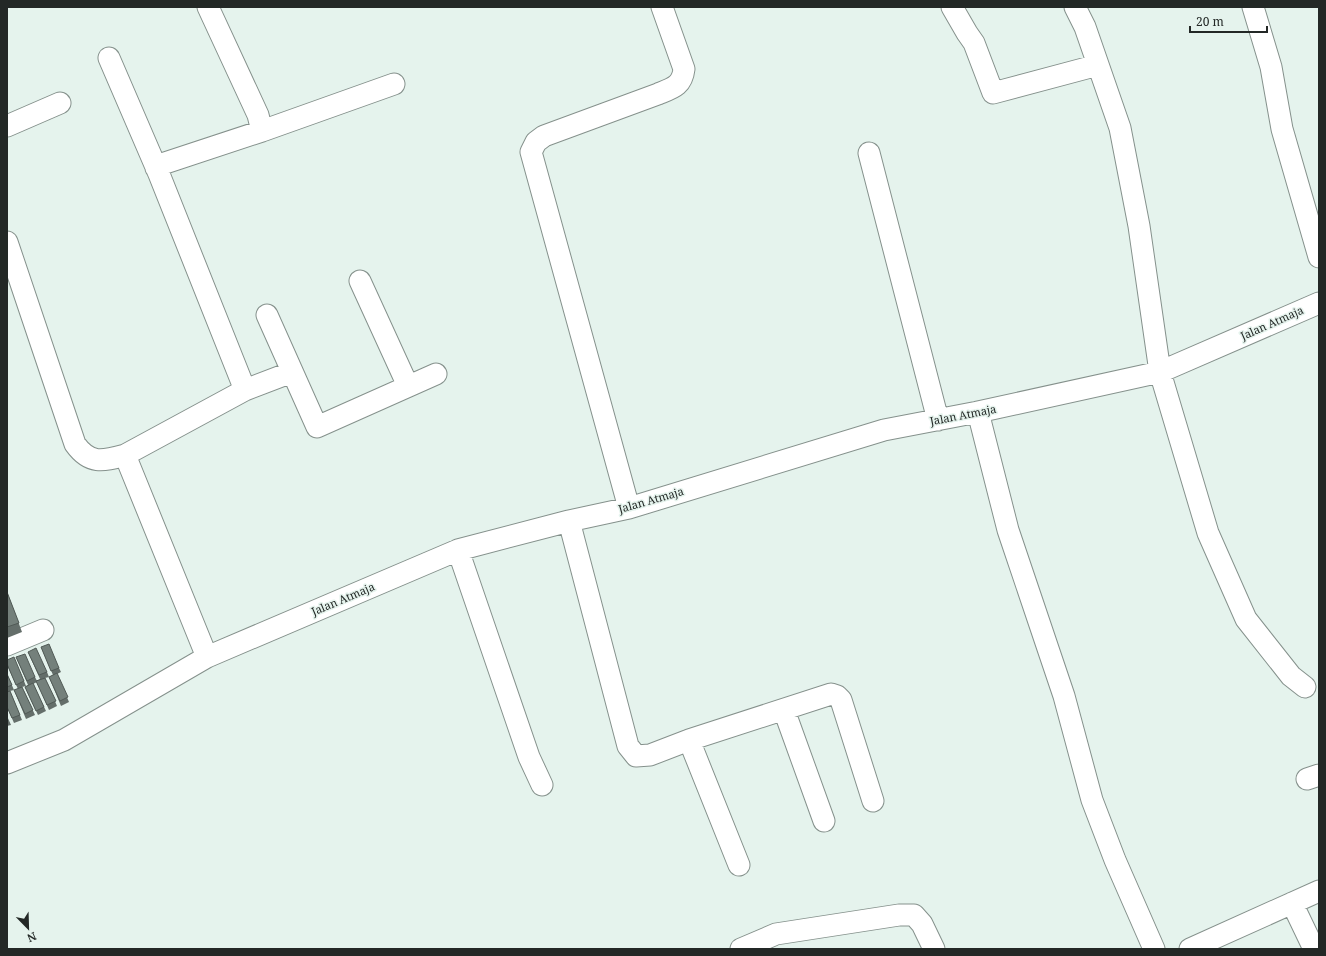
<svg xmlns="http://www.w3.org/2000/svg" width="1326" height="956" font-family="'Noto Serif',serif">
<rect width="100%" height="100%" fill="#e5f3ed"/>
<g fill="none" stroke-linecap="round" stroke-linejoin="round">
<defs>
<path id="minor" d="M952,7L967,33L974,43L993,93L1098,65
M1075,7L1085,27L1120,128L1139,226L1160,372L1208,533L1246,619L1291,676L1305,687
M1253,7L1271,67L1282,129L1319,257
M109,58L159,174L245,390L125,455L207,657
M7,126L60,103
M262,131L394,84
M869,153L938,420
M156,168L165,163L262,131L258,115L208,7
M7,242L75,444C90,465 103,461 125,455
M360,281L408,386
M267,315L317,427L436,374
M245,390L292,372
M978,412L1008,530L1064,696L1092,800L1115,860L1154,949
M629,508L531,152L536,142L544,136L658,94C673,88 682,86 684,69L662,7
M569,521L628,746L636,756L650,755L689,740L831,694L837,696L841,700L873,801
M458,550L529,757L542,785
M7,645L43,630
M784,710L824,821
M689,740L739,865
M7,763L64,740L207,657L458,550L569,521L629,508L884,430L978,412L1160,372L1319,303
M1307,779L1319,775
M1292,903L1314,949
M741,949L776,934L899,915H914L922,924L934,949
M1190,949L1319,891"/>
</defs>
<!-- minor casing -->
<use href="#minor" stroke="#85918c" stroke-width="23"/>
<!-- minor -->
<use href="#minor" stroke="#fff" stroke-width="21"/>
</g>
<!-- wall -->
<path fill="#646e6a" d="M7,592L22,632L7,638Z
M41,647L59,668L61,672L57,674L69,702L61,706L49,677L53,675Z
M28,652L47,672L49,677L45,678L57,706L49,710L37,682L33,684L46,711L38,715L25,687L28,685L16,657L35,677L37,681L40,679Z
M7,660L24,681L26,686L22,687L35,715L26,719L14,690L18,689L7,665Z
M7,674L14,690L10,691L22,720L14,723L7,707Z
M7,716L11,725L7,726Z"/>
<!-- building -->
<path fill="#74807b" stroke="#515a56" d="M7,592L19,623L7,627Z
M49,644L59,668L51,671L41,647Z
M36,648L47,672L39,675L28,652Z
M25,654L35,677L27,681L16,657Z
M14,657L24,681L16,685L7,664V660Z
M57,673L68,697L60,701L49,677Z
M7,674L12,685L7,687Z
M45,678L56,701L47,705L36,681Z
M33,683L44,707L36,711L25,687Z
M22,687L33,710L25,714L14,690Z
M10,691L20,715L12,718L7,707V692Z"/>
<g text-anchor="middle" stroke-width="3" stroke-linejoin="round" paint-order="stroke">
<!-- street labels -->
<g font-size="11" fill="#232826" stroke="#e5f3ed">
<text transform="translate(1272 323) rotate(-24)" y="4">Jalan Atmaja</text>
<text transform="translate(963 415) rotate(-11)" y="4">Jalan Atmaja</text>
<text transform="translate(651 500) rotate(-16)" y="4">Jalan Atmaja</text>
<text transform="translate(343 599) rotate(-23)" y="4">Jalan Atmaja</text>
</g>
</g>
<!-- border -->
<rect width="1326" height="956" fill="none" stroke="#232826" stroke-width="16"/>
<!-- north arrow -->
<g transform="translate(28 928) rotate(157)" stroke="#e5f3ed" stroke-width="3" paint-order="stroke">
<path d="M0-3L7 15L0 10L-7 15Z" fill="#232826"/>
<text y="-6" font-size="11" font-weight="bold" text-anchor="middle" fill="#232826">N</text>
</g>
<!-- scale -->
<path d="M1190 26v6h77v-6" fill="none" stroke="#232826" stroke-width="2"/>
<text x="1196" y="26" font-size="12" fill="#232826" stroke="#e5f3ed" stroke-width="3" paint-order="stroke">20 m</text>
</svg>
